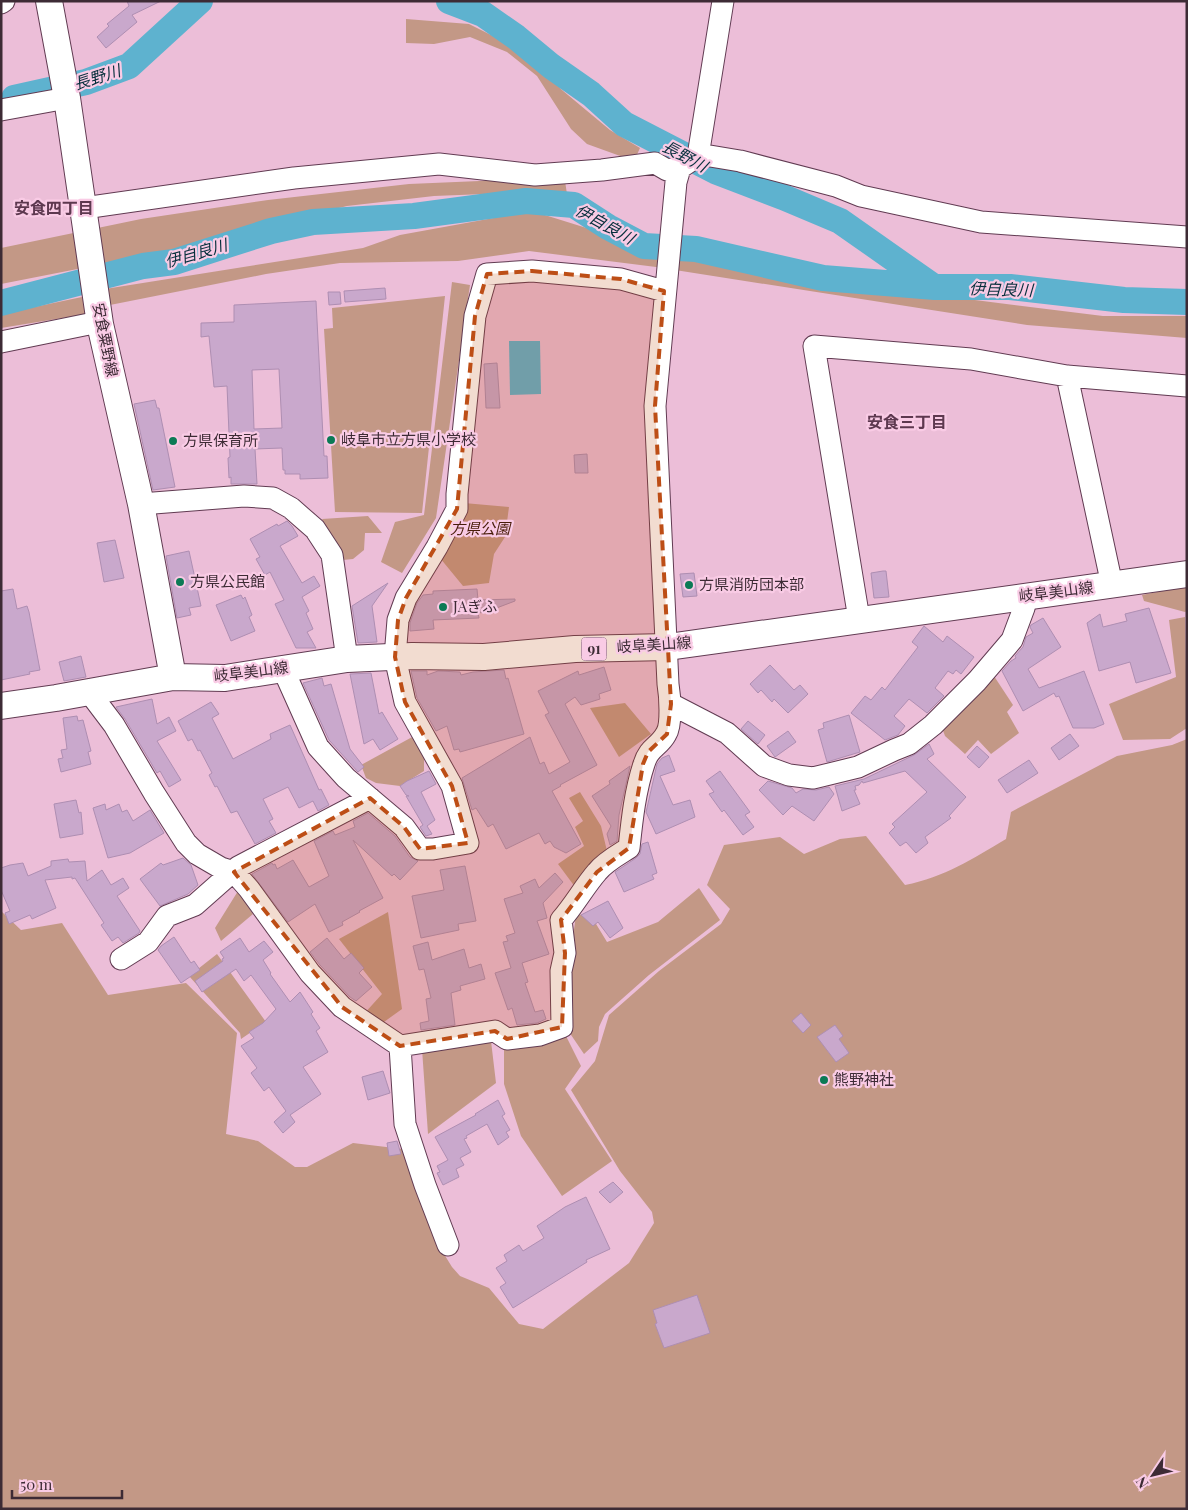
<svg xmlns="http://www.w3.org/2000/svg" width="1188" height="1510" font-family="'Playfair Display','Noto Sans JP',serif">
<rect width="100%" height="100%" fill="#ecbed8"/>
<!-- green -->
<path fill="#c39886" d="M406,19L469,24L525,52L562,90L610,130L640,148L634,161L587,144L571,129L537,76L507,52L470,37L434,44L406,43Z
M503,180L565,181L567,194L511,193L434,196L347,206L154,254L1,284V248L141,219L268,200L409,184Z
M532,211L609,235L629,246L870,289L967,299L1103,316H1187V338L1027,325L656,267L529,251L458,261L340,263L266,274L110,305L105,289L363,248L400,235Z
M452,282L470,285L436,518L402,573L381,562L395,522L424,515Z
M445,296L422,513L335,512L324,329L333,328L332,308Z
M82,297L87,314L1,328V314Z
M464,503L509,507L505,537L494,554L489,583L463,586L440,558Z
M368,516L382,533H365L364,550L353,559L343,560L322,519Z
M1187,586V611L1185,612L1144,601L1142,595Z
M1185,617L1187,728L1170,739L1123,740L1109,704L1176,677L1169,620Z
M992,673L1013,705L1007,712L1019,733L991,754L978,740L965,754L945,736L941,725Z
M625,703L651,734L619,757L590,708Z
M414,736L424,757V771L400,786L376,783L366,778L361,765Z
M1187,739V1509H1V911L21,930L62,923L108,995L186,983L237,1033L226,1134L258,1141L295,1167H307L353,1143L411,1150L439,1246L452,1267L460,1276L489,1288L519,1324L543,1329L629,1263L654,1223L652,1212L620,1171L571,1090L595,1061L609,1015L659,971L721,924L730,909L707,885L724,845L780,837L804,854L840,839L866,836L905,885C945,877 972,859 1006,839L1011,812L1117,756L1172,745Z
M580,792L601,826L607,851L581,895L558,864L584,846L575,827L583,821L569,798Z
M699,888L720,920L649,975L605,1014L599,1027L598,1041L584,1054L567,1029L572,944L576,915L590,914L607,942L658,922Z
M238,891L253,914L221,941L215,928Z
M388,912L402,1009L377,1027L363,1015L382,994L339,939Z
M217,954L266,1022L241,1039L240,1033L189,976Z
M563,1030L581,1066L565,1089L612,1161L562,1196L521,1136L504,1084V1045Z
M491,1041L496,1083L428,1134L422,1049Z"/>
<!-- water -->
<path fill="#5eb2cf" d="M509,341H540L541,394L510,395Z"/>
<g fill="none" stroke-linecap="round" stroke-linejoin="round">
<!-- river -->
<path stroke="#5eb2cf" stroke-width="26" d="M449,1L483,14L516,37L551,66L591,94L624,124L715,171L783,197L840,221L934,287
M14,98L86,82L129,66L200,1
M1,303L143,266L174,262L271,231L313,222L414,216L526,201L574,205L608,227L644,246L696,249L823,278L935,287H1010L1124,300L1187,302"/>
</g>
<!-- building -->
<path fill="#c9a8cc" stroke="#ae8eb2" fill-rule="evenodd" d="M127,1H161L132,15L137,22L106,48L97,37L109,26L107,24L129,6Z
M385,288L386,299L345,302L344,291Z
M328,292H340L341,304L329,305Z
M316,301L324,456H327L328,478L300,479V474H285V470H283L282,448L255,449L257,484H231V477L229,478L228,458L230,457L227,386L214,387L209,336L201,337V323L234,322V305ZM279,369L282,428L254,429L252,370Z
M497,363L500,408H486L484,364Z
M155,400L157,408H159L175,487L153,490L134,404Z
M587,454L588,473H575L574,455Z
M287,521L292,526L298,536L280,546L302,583L314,576L320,586L302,597L309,611L306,613L313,629L307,632L316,648H296L275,604L284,600L270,572L265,575L256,559L260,557L250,539L277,524L278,526Z
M115,540L124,578L104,582L97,543Z
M189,551L201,606L189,608L191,615L177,618L166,556Z
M883,571H886L889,597L874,598L871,573Z
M694,573L697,596L683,597L680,574Z
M388,583L372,606L377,642L358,643L352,606Z
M13,589L17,609L27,606L29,612L40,670L29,672L30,674L1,680V591Z
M477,589L478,600L515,599V601L486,612L478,613L479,618L433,620L434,629L410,631V623L417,603L423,595L433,594V591Z
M241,595L243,599L245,597L252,615L249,617L255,631L231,641L216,605Z
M1149,608L1171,673L1136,683L1130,662L1099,671L1087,623L1100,614L1103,627L1127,621L1125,614Z
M1043,618L1061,647L1028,669L1039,688L1084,671L1104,724L1094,728H1073L1059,696L1056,697L1054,693L1023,711L1002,671L1011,661L1016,658L1015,656L1023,647L1026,637L1033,633L1030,627L1031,625Z
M924,626L943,642L947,636L974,657L961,674L956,670L953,674L948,671L935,688L944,696L927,713L909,699L894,716L905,726L898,735L885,740L851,713L865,696L871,700L882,687L885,690L918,647L912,642Z
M81,656L86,677L64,681L59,662Z
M770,665L794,690L800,685L808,694L788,713L774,699L772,702L761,690L758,693L750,684Z
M604,667L611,690L599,694L600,699L581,705L575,697L565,704L597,765L560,785L561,786L552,791L581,844L566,853L554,847L550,841L545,844L539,833L506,849L493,824L488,827L476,808L472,810L462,778L530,737L540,764L544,762L549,774L570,762L545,715L549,713L538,691L578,671L579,675Z
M504,670L506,679L508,678L524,734L460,752L459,749L454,750L447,726L436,731L417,698L411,671H427V675L438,671L460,672L461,675L473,672Z
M371,673L379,714L382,712L398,739L380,750L373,739L364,744L350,674Z
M322,678L324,686L331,684L350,749L364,767L358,772L329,740L303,683Z
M152,699L157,724L169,717L176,731L157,741L181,780L169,787L160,771L157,773L125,719L116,707Z
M211,702L219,714L212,718L233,759L271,739L270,734L290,725L319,790L321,789L329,805L318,811L313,801L299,808L288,787L263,799L273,819L269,821L276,833L255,844L237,811L231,813L217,786L215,787L209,775L212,773L200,750L198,751L192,739L188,741L178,721Z
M849,715L860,752L827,762L818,730L824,728L823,723Z
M77,716L78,721L83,720L91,751L88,752L91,764L61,772L58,759L63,758L61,750L67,749L63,718Z
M748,721L765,735L758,744L741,729Z
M788,731L796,742L775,757L767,746Z
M1070,734L1079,746L1059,760L1051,748Z
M929,744L934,754L927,759L966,797L949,816L951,818L925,837L928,843L916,853L906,842L900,846L889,833L895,827L892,824L927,792L905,771L863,783L862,781L859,785L855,786L856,790H854L860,804L842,811L835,786L864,779L914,755Z
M977,746L989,757L979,768L967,757Z
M669,755L675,771L660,776L673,805L690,800L695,817L656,834L646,812L647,808L657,764L662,758Z
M1029,760L1038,773L1007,793L998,780Z
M630,766L619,815L617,841L610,845L607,834L611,826L592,796L610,784L609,781Z
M429,771L436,784L421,792L435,820L427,826L432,834L426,836L420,827L423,825L406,796H409L406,795L400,786L407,781Z
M720,771L750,812L745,815L754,827L743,835L724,810L722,812L709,794L714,792L706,781Z
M768,781L792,788L796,793L803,789L816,790L829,787L834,794L814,821L792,806L783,815L759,790Z
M76,800L79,813L81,812L83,834L60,838L54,804Z
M105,804L106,810L119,804L122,812L127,810L133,821L150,810L164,833L130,853L108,858L93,808Z
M368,813L395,836L410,857L418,861L400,880L394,874L392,876L353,840L383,898L359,911L360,912L342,922L343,925L329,932L315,904L288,922L252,874L272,863L273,865L275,864L277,869L293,860L309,887L329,876L314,841L333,831L335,835L355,827L353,821Z
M648,842L657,873L652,875L654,879L624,892L615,872L636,858L640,854L642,844Z
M183,858L191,865L198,885L188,894L160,906L140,879L161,863L163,865Z
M68,859L69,862L85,861L87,881L102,870L111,885L123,878L129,888L117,896L140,931L139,933L123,943L118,937L112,941L101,925L104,923L75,878L72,879V877L45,880L56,908L32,919L30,915L9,924L5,913L10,911L1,890V868L10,865L23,863L28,876L51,866V861Z
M465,866L476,921L458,924L459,930L421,938L412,896L444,890L440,870Z
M555,873L563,882L543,903L547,918L537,921L549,954L522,963L528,982L525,983L535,1012L543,1010L546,1019L537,1023L517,1025L512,1008L508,1010L495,973L511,968L503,942L508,941L506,936L515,933L504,899L523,893L520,886L535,879L539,888Z
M608,901L623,928L610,938L598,922L593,926L581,915Z
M174,937L191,963L194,961L200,970L181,983L158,950L161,946Z
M240,938L249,952L264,941L273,952L263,960L271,973L270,974L290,1002L300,992L313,1012L311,1014L320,1028L316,1031L328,1052L303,1067L321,1094L290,1115L295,1122L283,1133L274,1122L286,1111L269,1087L264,1091L251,1073L257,1068L241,1046L254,1038L249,1032L263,1023L276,1009L251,975L244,981L236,969L202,992L195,981L223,961L222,959L224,958L220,952Z
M327,938L344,959L351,953L364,968L359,973L372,987L356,1001L350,997L320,965L310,952Z
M428,942L432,960L464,949L469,968L481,964L485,979L460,986L461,990L451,993L455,1025L421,1030L420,1023L429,1021L426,999L431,998L424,969L419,970L413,946Z
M801,1013L811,1025L803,1033L792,1021Z
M835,1025L843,1036L839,1039L849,1053L836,1062L817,1037Z
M383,1071L390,1093L368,1100L362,1077Z
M498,1100L505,1114L502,1116L510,1130L506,1132L509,1137L498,1145L487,1124L466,1136L467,1138L464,1139L471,1152L460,1158L464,1165L456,1169L459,1177L443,1185L437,1173L440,1172L437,1166L448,1160L435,1137L476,1115L475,1114Z
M397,1141L401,1154L389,1156L387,1143Z
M613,1182L623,1192L610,1203L599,1192Z
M586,1197L610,1249L586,1260L587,1262L513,1308L500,1287L506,1283L496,1268L507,1261L504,1255L519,1245L523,1251L544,1238L537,1226L565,1207Z
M697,1295L710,1333L664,1348L655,1324L657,1323L653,1310Z"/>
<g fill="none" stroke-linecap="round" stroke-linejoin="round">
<defs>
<path id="minor" d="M1,3L4,1
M1,110L67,98
M698,156L723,1
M84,208L294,178L439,164L535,175L602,170L655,163L667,170L680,168L698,156L704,155L740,161L836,186L861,196L981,222L1187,237
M1,342L89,324
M1067,376L1112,585
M141,504L244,496L273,498L291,508L315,529L332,555L347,659
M859,619L814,346L971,359L1067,376L1187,386
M283,669L318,747L346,778L404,827L420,849H433L468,843L452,786L405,702L395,657L398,620L406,598L437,547L457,509V494L475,316L487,274L532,271L621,279L664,291
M89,692L114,725L154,793L186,843L197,854L221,868L234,872L249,889L310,973L342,1007L400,1046L495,1031L507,1039L540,1035L562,1027L561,971L565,953L561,920C575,904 584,887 597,872C605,862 618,855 629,848C632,820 635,791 644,764C649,747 659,747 666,734C672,725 670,696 668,684L655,406L676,182L680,168
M671,704L727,733L764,766L789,775L813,778L858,767L894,750L909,744L933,725L977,681L1012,640L1024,608L1027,596
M121,959L148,942L167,916L195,905L238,867L370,798
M400,1046L405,1124L425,1185L448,1245"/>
<path id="major" d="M49,1L67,98L100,324L141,504L173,677
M1,706L56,698L173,677L225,678L347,659L412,656L484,657L575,649L668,647L1187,574"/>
</defs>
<!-- minor casing -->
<use href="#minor" stroke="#613b52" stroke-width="23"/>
<!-- major casing -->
<use href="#major" stroke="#613b52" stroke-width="28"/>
<!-- minor -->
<use href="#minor" stroke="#fff" stroke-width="21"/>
<!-- major -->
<use href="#major" stroke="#fff" stroke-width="26"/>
</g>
<!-- marked area -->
<path fill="#bd4e16" fill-opacity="0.2" stroke="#bd4e16" stroke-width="4" stroke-dasharray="10 6" stroke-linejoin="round" d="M532,271L621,279L664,291L655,406L671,704L667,734L648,752L643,764L629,848L597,872L561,920L565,953L562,1027L507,1039L495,1031L400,1046L342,1007L234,872L370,798L404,827L420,849L468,843L452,786L405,702L395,657L398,620L406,598L457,509L475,316L487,274Z"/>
<!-- markers -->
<g fill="#0b7a55" stroke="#f9cbe5" stroke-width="2">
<circle cx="331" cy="440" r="5"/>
<circle cx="173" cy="441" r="5"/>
<circle cx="180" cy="582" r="5"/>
<circle cx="689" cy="585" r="5"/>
<circle cx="443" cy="607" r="5"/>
<circle cx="824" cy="1080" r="5"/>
</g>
<g text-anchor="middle" stroke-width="4.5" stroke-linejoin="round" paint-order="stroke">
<!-- shield labels -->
<rect fill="#f9cbe5" stroke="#755b6a" stroke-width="1" x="581.5" y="637.5" width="25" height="23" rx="4"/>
<g font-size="14" font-weight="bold" fill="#3d2b35">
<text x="594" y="654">91</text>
</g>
<!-- street labels -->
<g font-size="15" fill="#3d2b35" stroke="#f9cbe5">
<text transform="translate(105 340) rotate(79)" y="5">安食粟野線</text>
<text transform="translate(1056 592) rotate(-7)" y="5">岐阜美山線</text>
<text transform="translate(654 645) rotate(-4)" y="5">岐阜美山線</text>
<text transform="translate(251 672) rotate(-7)" y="5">岐阜美山線</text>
</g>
<!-- poi labels -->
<g font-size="15" fill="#3d2b35" stroke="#f9cbe5" text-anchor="start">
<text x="341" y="445">岐阜市立方県小学校</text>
<text x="183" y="446">方県保育所</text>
<text x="190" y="587">方県公民館</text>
<text x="699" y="590">方県消防団本部</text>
<text x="453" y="612">JAぎふ</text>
<text x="834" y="1085">熊野神社</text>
</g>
<!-- park labels -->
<g font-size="15" font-style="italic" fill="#471c08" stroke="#f9cbe5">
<text x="480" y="534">方県公園</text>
</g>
<!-- water labels -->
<g font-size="16" font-style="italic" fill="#062f3c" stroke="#f9cbe5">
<text transform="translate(97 77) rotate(-18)" y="6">長野川</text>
<text transform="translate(685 156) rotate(28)" y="6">長野川</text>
<text transform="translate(605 224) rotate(29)" y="6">伊自良川</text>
<text transform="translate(196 253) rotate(-16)" y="6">伊自良川</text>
<text transform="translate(1001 289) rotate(2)" y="6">伊自良川</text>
</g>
<!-- neighbourhood labels -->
<g font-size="16" font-weight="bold" fill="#5d384f" stroke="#f9cbe5">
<text x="54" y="214">安食四丁目</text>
<text x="907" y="428">安食三丁目</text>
</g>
</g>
<!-- border -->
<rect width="1188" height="1510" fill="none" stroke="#3d2b35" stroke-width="5"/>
<!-- north arrow -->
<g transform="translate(1153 1475) rotate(235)" stroke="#f9cbe5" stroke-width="4" paint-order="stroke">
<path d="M0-4L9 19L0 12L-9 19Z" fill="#3d2b35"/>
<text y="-8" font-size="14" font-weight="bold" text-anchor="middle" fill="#3d2b35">N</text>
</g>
<!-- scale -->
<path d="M12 1490v8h110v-8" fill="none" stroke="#3d2b35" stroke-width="2.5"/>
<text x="20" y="1490" font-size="15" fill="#3d2b35" stroke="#f9cbe5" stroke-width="4" paint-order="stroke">50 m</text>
</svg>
